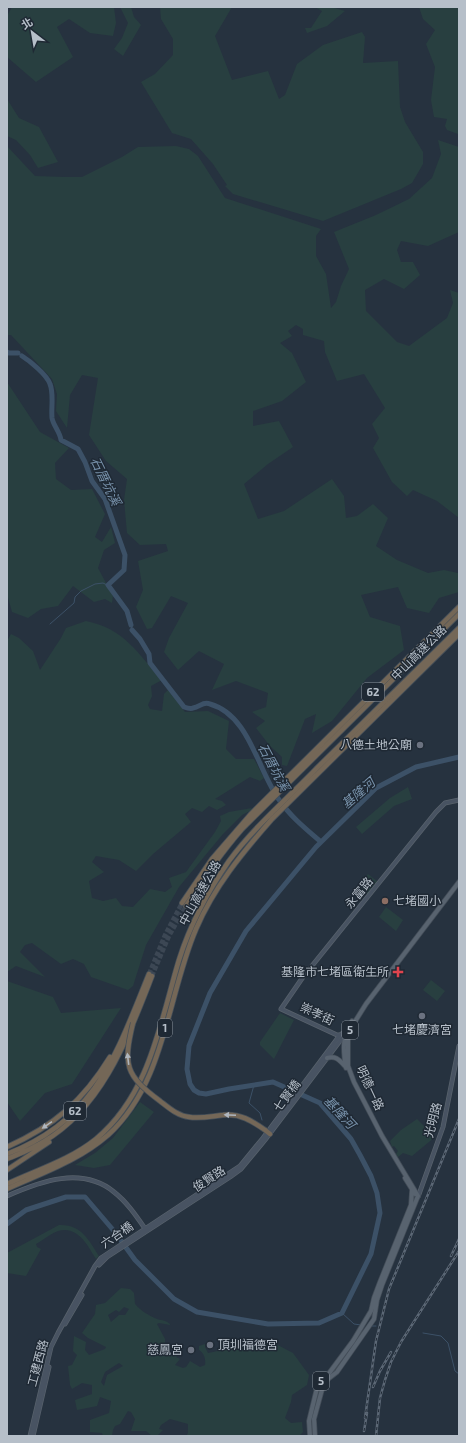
<svg xmlns="http://www.w3.org/2000/svg" width="466" height="1443" font-family="'Exo 2','Noto Sans TC',sans-serif">
<rect width="100%" height="100%" fill="#26323f"/>
<!-- green -->
<path fill="#283f40" fill-rule="evenodd" d="M12,7H114L116,23L113,36L90,33L69,19L57,27L73,57L36,82L7,57V16Z
M120,7H131L134,17L141,25L123,56L114,49L122,38L128,23Z
M160,7H232L215,36L232,80L268,71L279,99L285,95L297,64L323,45L362,32L365,37L363,63L398,61L400,107L405,122L423,152V164L412,183L401,189L323,221L233,194L225,186L227,185L213,164L191,139L172,133L141,82L155,74L173,55V39L161,19Z
M315,7H331L345,11L327,26L307,33L305,28H311L322,11Z
M419,7H459L458,134L447,130L445,126L447,119L434,117L431,100L435,67L426,44L435,30L423,19Z
M7,99L19,118L39,127L58,162L38,168L30,155L16,140L7,136Z
M438,140L459,147V232L428,246L401,241L397,250L401,262H413L420,275L404,289L384,279L365,290L366,311L397,342L409,346L447,318L453,303L450,290L459,293V518L437,501L413,490L407,496L392,482L373,448L379,438L372,424L385,408L364,374L337,381L325,352L324,341L303,335V329L296,325L288,331L292,336L280,343L292,353L306,382L282,401L253,411V426L279,421L293,447L268,464L244,484L258,519L284,511L332,479L344,496L346,518L357,516L373,504L388,518L376,546L397,560L428,573L444,570L458,573L459,592L439,598L429,613L407,608L398,587L361,595L370,617L400,626L404,650L367,678L332,721L312,733L316,714L305,719L287,766L282,765V757L270,746L256,728L265,721L252,712L266,707L268,693L236,681L212,690L224,664L199,651L178,670L164,652L169,638L188,603L171,596L152,628L147,629L136,607L143,590L138,561L168,551L166,544L140,545L127,533L124,500L127,479L106,461L89,435L98,378L82,375L70,395L67,428L56,411L57,394L52,379L11,335H7V146L35,176L65,177H82L122,157L138,147L176,146L189,149L198,156L225,198L321,229L316,236V256L326,274L331,308L336,302L341,286L349,269L334,232L376,215L409,199L432,178L441,154Z
M7,382L40,432L69,448L55,463L56,479L71,490L92,489L105,514L95,537L102,542L111,527L115,543L104,550L98,568L113,596L112,603L105,599L94,602L73,586L58,606L41,609L28,618L12,612L7,594Z
M86,621C125,629 137,653 162,680L151,686L152,696L148,705L150,709L162,711L164,694L168,690L185,712L208,711L229,721L226,749L236,759H254L264,778L260,781L250,777L215,799L222,801L226,805L217,810L209,806L202,812L192,808L185,814L191,822L153,854L136,871L119,860L96,856L92,862L104,872L89,881L92,898L103,901L116,898L122,906L133,907L150,889L165,892L172,887L169,878L186,872L215,832L221,821L220,816L229,812L252,808L250,811L242,815L223,834L179,887L146,945L133,986L128,990L91,977L84,964L73,959L61,964L32,943L25,945L20,952L45,977L16,966L7,972V641L11,634L19,638L33,651L40,670L61,638L66,628Z
M408,787L412,799L394,806L362,834L356,827L390,798Z
M368,874L378,882L368,894L358,886Z
M386,907L403,920L396,931L379,917Z
M431,980L445,991L437,1001L423,990Z
M7,981L53,997L61,1013L121,1008L72,1084L45,1093L20,1121L7,1102Z
M280,1013L294,1020L274,1059L260,1045V1042Z
M140,1102L154,1112L110,1165L94,1168L75,1165L95,1153L113,1138Z
M417,1119L435,1137L412,1156L403,1153L398,1157L396,1154L398,1151L394,1146L392,1147L390,1141L401,1130Z
M59,1225C81,1224 89,1240 99,1256L96,1259C88,1246 78,1225 58,1231C50,1234 43,1240 36,1244L37,1247L41,1249L26,1276L7,1273V1253Z
M121,1288L130,1289L134,1293L135,1304C141,1311 148,1315 157,1319C164,1321 166,1320 171,1325L159,1323L157,1324L165,1339V1344L168,1347L167,1353L180,1352L176,1357L180,1359L175,1365L183,1368L186,1367L190,1361L200,1367L205,1365C206,1359 204,1353 199,1350V1346L205,1344V1347L208,1353L243,1346L245,1341L263,1345L270,1341L293,1353L309,1375L307,1385L292,1395L291,1402L285,1418L291,1423L302,1422L303,1432L299,1436H186L188,1433V1424L170,1419L161,1425L159,1429L163,1430L157,1436H152L146,1431H131L135,1419L131,1412L128,1411L120,1424L115,1426L113,1430L112,1436H103L102,1433L90,1432V1420L109,1413L111,1401L100,1397L97,1406L77,1410L75,1400L92,1394V1385L82,1383L72,1389L70,1385L68,1366L72,1365L77,1355L73,1351L74,1336L86,1342L85,1350L89,1355L105,1349L106,1347L88,1338L82,1333L95,1314L96,1305L105,1303ZM124,1307L129,1309L125,1315H119L111,1322L108,1315L116,1310L119,1312ZM119,1363L123,1366L107,1375L104,1386L101,1382L105,1372Z"/>
<g fill="none" stroke-linecap="round" stroke-linejoin="round">
<!-- stream -->
<path stroke="#3c5167" stroke-width="1" d="M50,624L74,603L75,597L81,591L95,584L103,583L109,586
M254,1085L249,1103L260,1113L262,1120
M342,1313L354,1324L361,1325
M371,1326H376
M423,1333L441,1336L448,1343L455,1371L459,1374"/>
<!-- river -->
<path stroke="#3c5167" stroke-width="5" d="M7,352L9,353H18
M22,356C30,361 47,375 50,384C54,394 51,407 52,418C53,425 60,432 61,440L78,449L85,462L92,481L105,499L125,555L124,570L108,585L127,611L131,625
M132,630L140,639L149,654L150,663L184,707C187,708 191,709 193,708C200,707 203,701 210,704C250,715 258,772 280,801C291,817 306,829 321,842
M7,1224L26,1210L66,1197H85L114,1231L135,1260L174,1299L197,1312L268,1324L319,1323L342,1313L371,1254L380,1213L377,1193L371,1176L360,1155L351,1139L320,1103L273,1082L229,1089L206,1094L199,1093L194,1090L190,1084L187,1069L189,1046L210,993L246,931L316,847L376,788L416,767L459,757"/>
<!-- highway-tunnel -->
<path stroke="#3c4754" stroke-width="4.5" stroke-dasharray="4.5 2" stroke-linecap="butt" d="M149,974L165,935L182,903
M152,976L169,936L186,906"/>
<defs>
<path id="secondary" d="M341,1035H337L281,1009L303,977L436,812L445,803L459,800
M7,1196C41,1181 82,1166 114,1192C127,1202 137,1217 146,1230
M418,1197L443,1127L459,1046
M99,1265L107,1257L230,1177L241,1169L265,1140L343,1037L347,1034
M65,1324L82,1295
M30,1436L51,1347L58,1333L95,1266L101,1258L240,1166L263,1138L340,1035L345,1032L348,1033
M33,1436L49,1367"/>
<path id="primary" d="M327,1058C336,1055 340,1061 345,1066
M346,1068C343,1051 342,1035 352,1021
M405,1178L415,1194
M310,1436L309,1421L317,1388L319,1383L330,1372L353,1341L371,1311L374,1298L380,1282L411,1205L412,1190
M315,1436L314,1419L323,1386L328,1379L337,1372L374,1319L377,1300L382,1285L418,1196L382,1136L354,1082L348,1066V1038L351,1028L366,1004L459,882"/>
<path id="highway" d="M182,903L212,859L251,814L459,607
M186,906C203,879 221,853 242,829L459,614
M265,1130L270,1134
M7,1147C54,1126 83,1101 110,1057
M7,1154C96,1120 116,1055 149,974
M7,1159C19,1154 32,1149 43,1142C103,1107 128,1037 152,976
M7,1170L49,1142
M7,1184C37,1170 70,1160 96,1139C150,1094 160,1023 179,960C190,925 208,891 229,861C254,827 287,799 316,769C364,722 411,675 459,628
M7,1189C42,1173 78,1161 108,1135C166,1082 167,996 196,929C214,887 242,853 272,819L459,634"/>
</defs>
<!-- secondary casing -->
<use href="#secondary" stroke="#58626c" stroke-width="5"/>
<!-- primary casing -->
<use href="#primary" stroke="#434d58" stroke-width="5.5"/>
<!-- highway casing -->
<use href="#highway" stroke="#454f59" stroke-width="6"/>
<!-- secondary -->
<use href="#secondary" stroke="#485362" stroke-width="3.5"/>
<!-- primary -->
<use href="#primary" stroke="#58636f" stroke-width="4"/>
<!-- highway -->
<use href="#highway" stroke="#746757" stroke-width="4.5"/>
<defs>
<path id="rail" d="M451,1256L459,1239
M373,1387L380,1371L391,1352
M365,1418L376,1341L389,1289L459,1119
M364,1431L367,1413
M376,1436L380,1398L385,1380L391,1362L401,1342L459,1251"/>
</defs>
<!-- rail casing -->
<use href="#rail" stroke="#5c6876" stroke-width="2.5"/>
<!-- rail -->
<use href="#rail" stroke="#1f2934" stroke-width="1" stroke-dasharray="3" stroke-linecap="butt"/>
<defs>
<path id="highway-bridge" d="M133,1023C123,1065 125,1075 160,1101C169,1108 178,1116 189,1117C201,1119 212,1116 223,1115C240,1113 252,1121 265,1130"/>
</defs>
<!-- highway-bridge casing -->
<use href="#highway-bridge" stroke="#454f59" stroke-width="6" stroke-linecap="butt"/>
<!-- highway-bridge -->
<use href="#highway-bridge" stroke="#746757" stroke-width="4.5"/>
</g>
<!-- one-way arrows -->
<defs><path id="oneway-solid" d="M-6-.8H1V-3.2L6.5 0L1 3.2V.8H-6Z"/></defs>
<g fill="#afb6be">
<use href="#oneway-solid" transform="translate(128 1059) rotate(-97)"/>
<use href="#oneway-solid" transform="translate(230 1115) rotate(-177)"/>
<use href="#oneway-solid" transform="translate(47 1125) rotate(146)"/>
</g>
<!-- markers -->
<g fill="#6b7280" stroke="#1f2934" stroke-width="1.5">
<circle cx="420" cy="745" r="4"/>
<circle cx="422" cy="1016" r="4"/>
<circle cx="210" cy="1345" r="4"/>
<circle cx="191" cy="1350" r="4"/>
</g>
<circle fill="#8d6e63" stroke="#1f2934" stroke-width="1.5" cx="385" cy="901" r="4"/>
<path fill="#e0444e" stroke="#1f2934" stroke-width="1.5" d="M396 966h4v4h4v4h-4v4h-4v-4h-4v-4h4z"/>
<g text-anchor="middle" stroke-width="3" stroke-linejoin="round" paint-order="stroke">
<!-- shield labels -->
<g fill="#1f2934" stroke="#89929c" stroke-width="1">
<rect x="362" y="683" width="22" height="18" rx="3"/>
<rect x="158" y="1019" width="14" height="18" rx="3"/>
<rect x="342" y="1021" width="16" height="18" rx="3"/>
<rect x="64" y="1102" width="22" height="18" rx="3"/>
<rect x="313" y="1372" width="16" height="18" rx="3"/>
</g>
<g font-size="11" font-weight="bold" fill="#b6bfc9">
<text x="373" y="696">62</text>
<text x="165" y="1032">1</text>
<text x="350" y="1034">5</text>
<text x="75" y="1115">62</text>
<text x="321" y="1385">5</text>
</g>
<!-- street labels -->
<g font-size="12" fill="#b6bfc9" stroke="#1f2934">
<text transform="translate(419 653) rotate(-45)" y="4">中山高速公路</text>
<text transform="translate(200 893) rotate(-61)" y="4">中山高速公路</text>
<text transform="translate(359 893) rotate(-51)" y="4">永富路</text>
<text transform="translate(317 1014) rotate(25)" y="4">崇孝街</text>
<text transform="translate(370 1088) rotate(65)" y="4">明德一路</text>
<text transform="translate(287 1096) rotate(-53)" y="4">七賢橋</text>
<text transform="translate(433 1120) rotate(-75)" y="4">光明路</text>
<text transform="translate(209 1179) rotate(-33)" y="4">俊賢路</text>
<text transform="translate(117 1235) rotate(-34)" y="4">六合橋</text>
<text transform="translate(38 1363) rotate(-75)" y="4">工建西路</text>
</g>
<!-- poi labels -->
<g font-size="12" fill="#b6bfc9" stroke="#1f2934" text-anchor="end">
<text x="412" y="749">八德土地公廟</text>
<text x="393" y="905" text-anchor="start">七堵國小</text>
<text x="389" y="976">基隆市七堵區衛生所</text>
<text x="422" y="1034" text-anchor="middle">七堵慶濟宮</text>
<text x="218" y="1349" text-anchor="start">頂圳福德宮</text>
<text x="183" y="1354">慈鳳宮</text>
</g>
<!-- water labels -->
<g font-size="13" font-style="italic" fill="#7892ab" stroke="#1f2934">
<text transform="translate(106 481) rotate(64)" y="5">石厝坑溪</text>
<text transform="translate(274 767) rotate(62)" y="5">石厝坑溪</text>
<text transform="translate(358 793) rotate(-41)" y="5">基隆河</text>
<text transform="translate(340 1112) rotate(47)" y="5">基隆河</text>
</g>
</g>
<!-- border -->
<rect width="466" height="1443" fill="none" stroke="#b6bfc9" stroke-width="16"/>
<!-- north arrow -->
<g transform="translate(32 32) rotate(329)" stroke="#1f2934" stroke-width="3" paint-order="stroke">
<path d="M0-3L7 15L0 10L-7 15Z" fill="#b6bfc9"/>
<text y="-6" font-size="11" font-weight="bold" text-anchor="middle" fill="#b6bfc9">北</text>
</g>
</svg>
